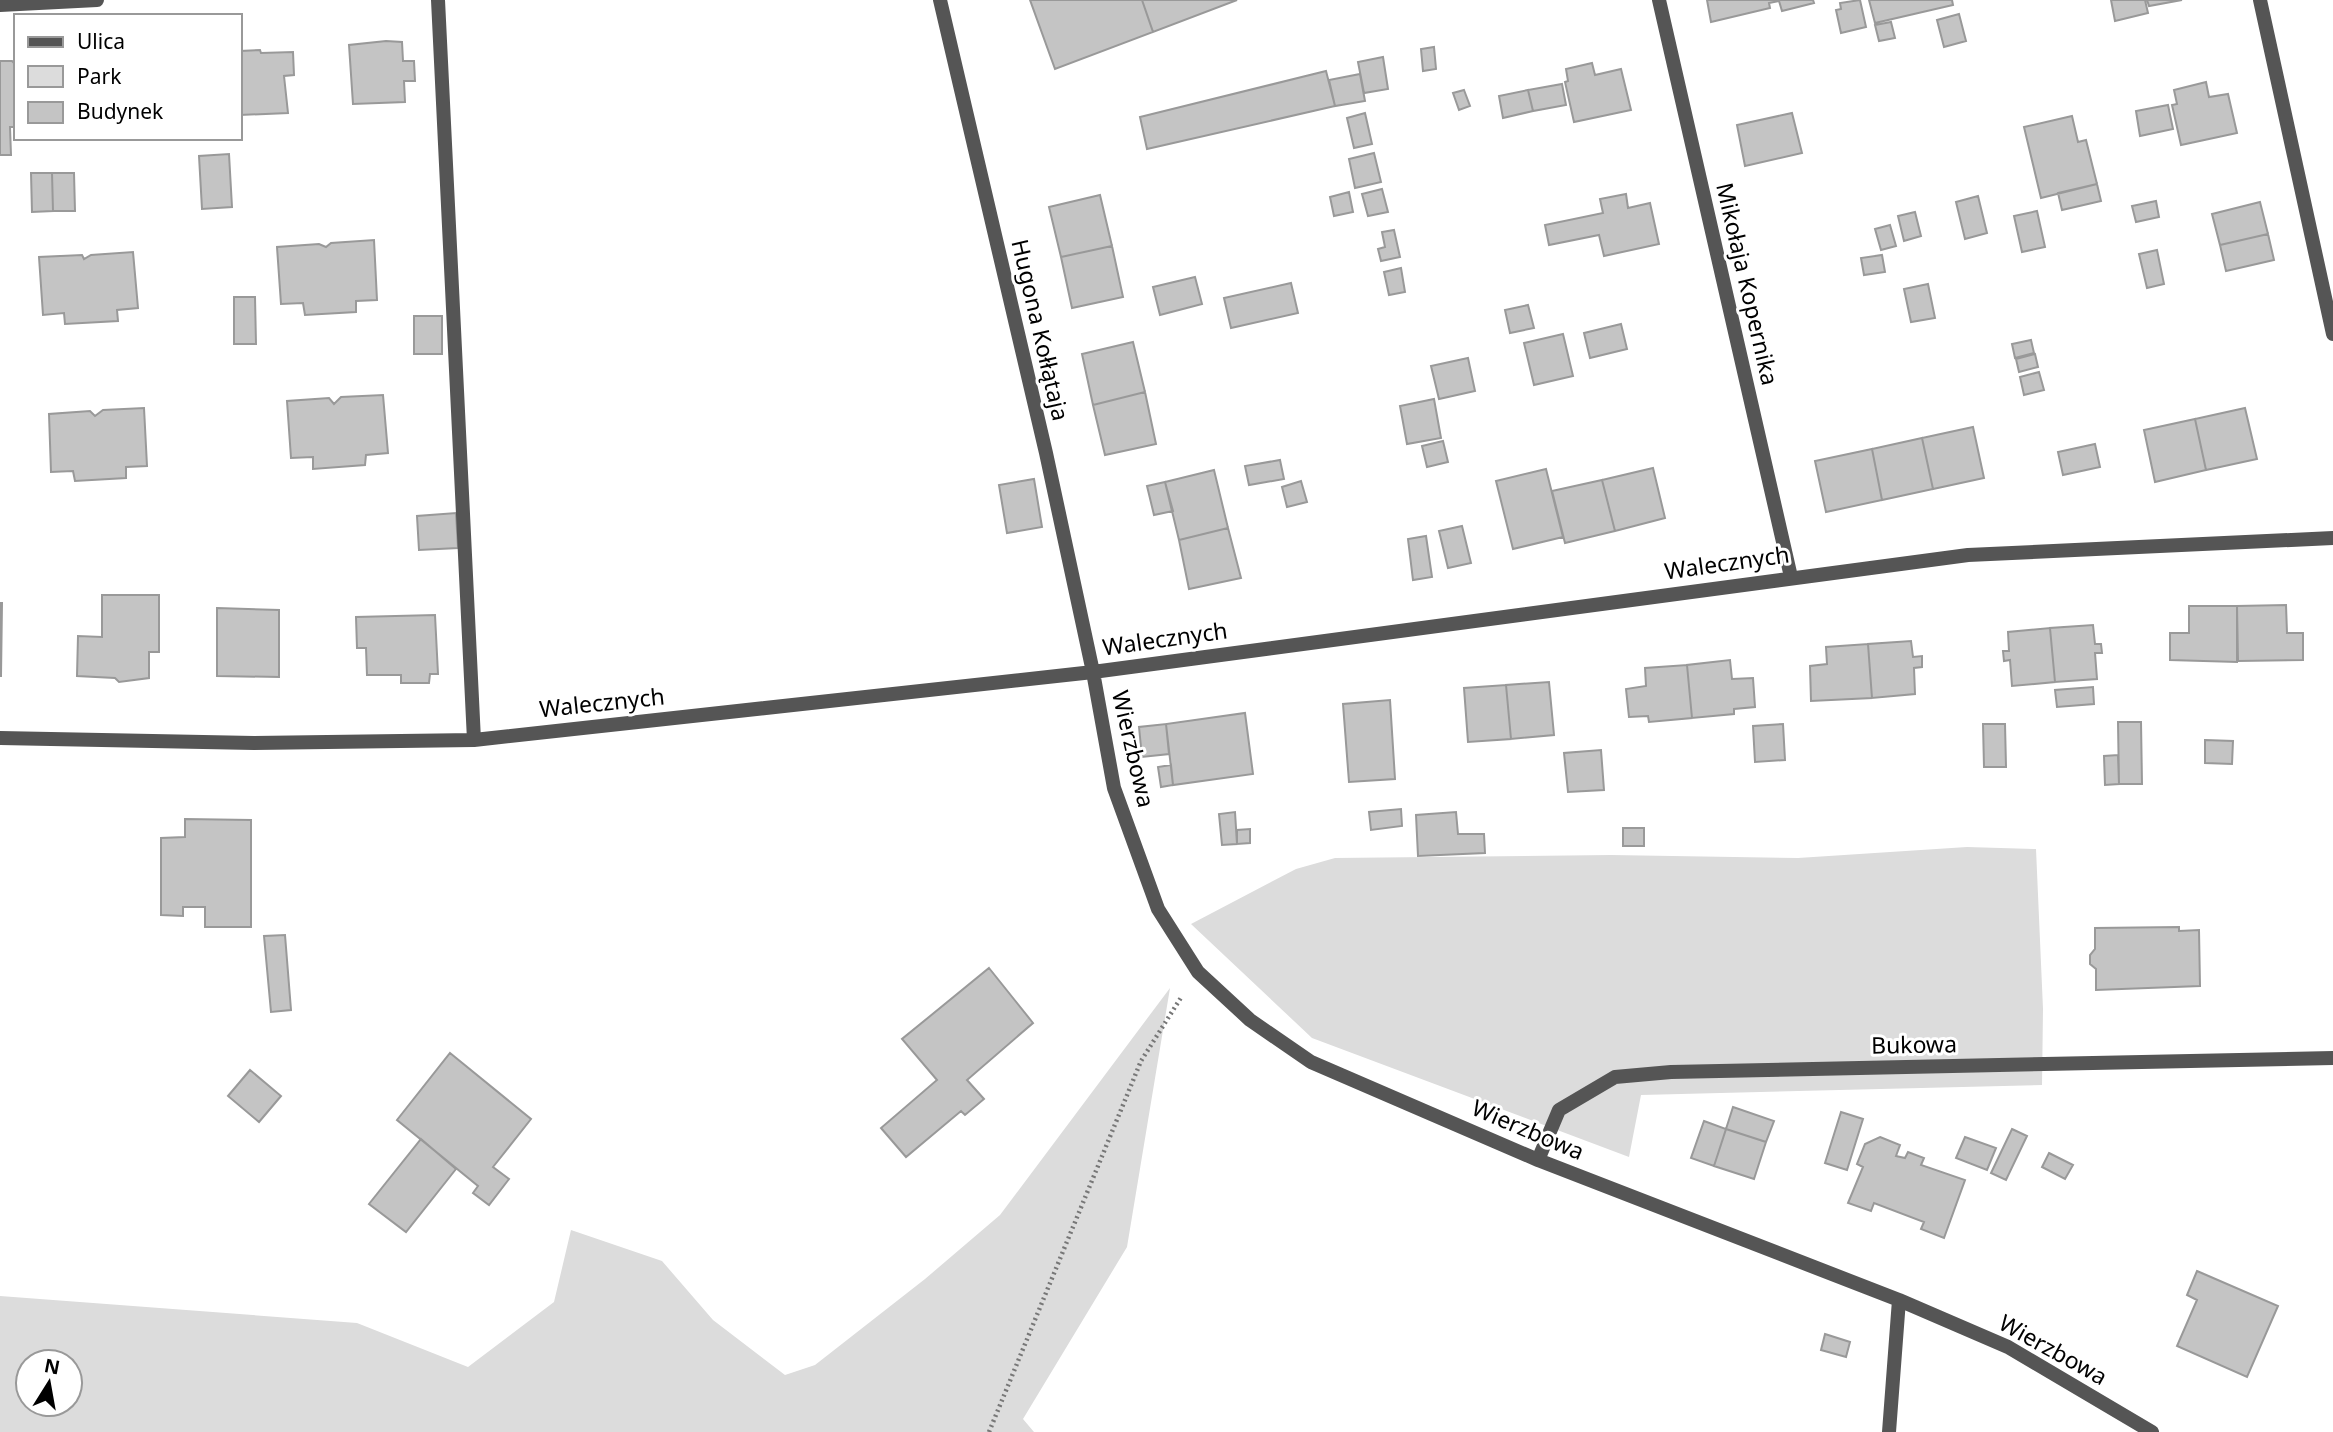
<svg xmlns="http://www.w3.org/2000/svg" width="2333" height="1432" font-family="'Noto Sans',sans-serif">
<rect width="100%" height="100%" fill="#fff"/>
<!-- green -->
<path fill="#dcdcdc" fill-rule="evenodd" d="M1967,847L2036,849L2043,1009L2042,1085L1641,1095L1629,1157L1312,1038L1191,924L1296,869L1335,858L1611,855L1798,858Z
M1170,988L1127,1247L1023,1419L1034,1432H0V1296L357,1323L468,1367L554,1302L571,1230L662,1261L713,1320L785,1375L815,1365L925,1279L1000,1215ZM28,1362H70V1404H28Z"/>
<!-- building -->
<path fill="#c4c4c4" stroke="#999" stroke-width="2" d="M1030,0H1142L1153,32L1055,69Z
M1142,0H1237L1153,32Z
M1707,0H1813L1814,3L1782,11L1779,1L1769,3L1770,8L1711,22Z
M1860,0L1866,27L1841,33L1836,10L1841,9L1840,3Z
M1869,0H1952L1953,5L1875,23Z
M2111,0H2145L2148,13L2115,21Z
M2147,0H2182L2149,6Z
M1959,14L1966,41L1944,47L1937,20Z
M1891,22L1895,38L1879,41L1875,25Z
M386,41L402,42L403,61H414L415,81H404L405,102L353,104L349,45Z
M1434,47L1436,69L1423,71L1421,49Z
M260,50L261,53L293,52L294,75L284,76L288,113L240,115V51Z
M1383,57L1388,89L1364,93L1358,62Z
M0,61H12L16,65V127H10L11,155H0Z
M1592,63L1595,75L1621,69L1631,110L1574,122L1565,82L1568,81L1566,69Z
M1326,71L1335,106L1147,149L1140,117Z
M1360,74L1365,101L1335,106L1329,80Z
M2206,82L2209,97L2228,94L2237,133L2181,145L2172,105L2177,104L2174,90Z
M1562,84L1566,105L1533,111L1528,90Z
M1464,90L1470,106L1459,110L1453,93Z
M1528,90L1533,111L1503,118L1499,96Z
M2168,105L2173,129L2140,136L2136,111Z
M1365,113L1372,144L1354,148L1347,118Z
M1792,113L1802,153L1745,166L1737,125Z
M2072,116L2078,142L2086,140L2097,184L2041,198L2024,127Z
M1374,153L1381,182L1355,188L1349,159Z
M229,154L232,207L202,209L199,156Z
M31,173H52L53,211L32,212Z
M52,173H74L75,211H53Z
M2097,184L2101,201L2062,210L2058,193Z
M1382,189L1388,212L1368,216L1362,194Z
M1349,192L1353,212L1334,216L1330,197Z
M1626,194L1628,208L1650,203L1659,244L1604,256L1599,235L1549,245L1545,225L1603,213L1600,199Z
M1100,195L1112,246L1061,257L1049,207Z
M1978,196L1987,233L1965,239L1956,202Z
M2156,201L2159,217L2136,222L2132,206Z
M2260,202L2268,234L2220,245L2212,214Z
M2037,211L2045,247L2022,252L2014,216Z
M1915,212L1921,236L1904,241L1898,216Z
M1890,225L1896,246L1881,250L1875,229Z
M1394,230L1400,257L1381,261L1378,249L1385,247L1382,232Z
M2268,234L2274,260L2226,271L2220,245Z
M374,240L377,300L356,301V312L305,315L303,303L281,304L277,247L319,244L326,247L331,243Z
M1112,246L1123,297L1072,308L1061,257Z
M2157,250L2164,284L2147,288L2139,254Z
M133,252L138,308L117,310L118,321L65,324L64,313L43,315L39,257L82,255L84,259L91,255Z
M1882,255L1885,272L1864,275L1861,258Z
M1401,268L1405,292L1389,295L1384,272Z
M1195,277L1202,304L1160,315L1153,287Z
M1291,283L1298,313L1231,328L1224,298Z
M1928,284L1935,318L1911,322L1904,289Z
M234,297H255L256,344H234Z
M1528,305L1534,328L1510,333L1505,310Z
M414,316H442V354H414Z
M1621,324L1627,349L1590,358L1584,333Z
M1563,334L1573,376L1534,385L1524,343Z
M2031,340L2034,353L2015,358L2012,344Z
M1133,342L1145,392L1093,405L1082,354Z
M2035,354L2038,367L2019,372L2016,359Z
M1468,358L1475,391L1439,399L1431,366Z
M2039,372L2044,390L2024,395L2020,377Z
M1145,392L1156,444L1105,455L1093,405Z
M383,395L388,453L366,455L365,465L313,469V457L291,458L287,401L329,398L334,404L341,397Z
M1434,399L1441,438L1407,444L1400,406Z
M144,408L147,466L126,467V478L75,481L73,471L51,472L49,414L90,411L95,416L103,410Z
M2245,408L2257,459L2206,470L2195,419Z
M2195,419L2206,470L2155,482L2144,430Z
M1973,427L1984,478L1933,489L1922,438Z
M1922,438L1933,489L1882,500L1872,449Z
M1443,441L1448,462L1427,467L1422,446Z
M2095,444L2100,467L2063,475L2058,452Z
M1872,449L1882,500L1826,512L1815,461Z
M1280,460L1284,479L1249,485L1245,466Z
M1653,468L1665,518L1615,531L1602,480Z
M1546,469L1563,537L1513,549L1496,481Z
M1214,470L1228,528L1179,540L1165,482Z
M1034,479L1042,527L1007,533L999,485Z
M1602,480L1615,531L1565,543L1552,491Z
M1301,481L1307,502L1287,507L1282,487Z
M1165,482L1173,511L1154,515L1147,486Z
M456,513L458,548L419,550L417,516Z
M1462,526L1471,563L1448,568L1439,531Z
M1228,528L1241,578L1189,589L1179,540Z
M1426,536L1432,577L1413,580L1408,539Z
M102,595H159V652H149V678L119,682L115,678L77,676L78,636L102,637Z
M0,603H2L1,676H0Z
M2286,605L2287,633H2303V660L2238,661L2237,606Z
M2189,606H2237V662L2170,660V633H2189Z
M217,608L279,610V677L217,676Z
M435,615L438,674H430L429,683H401V675H367L366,648H357L356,617Z
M2093,625L2095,644H2101L2102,653H2095L2097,679L2055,682L2050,628Z
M2050,628L2055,682L2012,686L2010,660L2004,661L2003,651H2009L2008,632Z
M1911,641L1913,657L1922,656V667L1914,668L1915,694L1872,698L1868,644Z
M1868,644L1872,698L1811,701L1810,666L1827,664L1826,647Z
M1730,660L1732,679L1753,678L1755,707L1734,709V714L1692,718L1687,665Z
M1687,665L1692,718L1649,722L1648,716L1629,717L1626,689L1646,686L1645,668Z
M1549,682L1554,735L1511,739L1506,685Z
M1506,685L1511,739L1468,742L1464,688Z
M2093,687L2094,704L2057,707L2055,690Z
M1390,700L1395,779L1349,782L1343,704Z
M1245,713L1253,774L1173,785L1166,724Z
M2118,722H2141L2142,784H2119Z
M1166,724L1169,754L1142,757L1139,727Z
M1783,724L1785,760L1755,762L1753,726Z
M1983,724H2005L2006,767H1984Z
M2205,740L2233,741L2232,764L2205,763Z
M1601,750L1604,790L1568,792L1564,753Z
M2118,755L2119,784L2105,785L2104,756Z
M1171,765L1173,785L1161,787L1158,767Z
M1401,809L1402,826L1371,830L1369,812Z
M1235,812L1237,844L1222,845L1219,814Z
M1456,812L1458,834H1484L1485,853L1418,856L1416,815Z
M185,819L251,820V927H205V907H183V916L161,915V838L185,837Z
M1623,828H1644V846H1623Z
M1250,829V843L1237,844V830Z
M2179,927V931L2199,930L2200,986L2096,990V969L2090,964V955L2095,949V928Z
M285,935L291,1010L271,1012L264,936Z
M989,968L1033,1023L967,1080L984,1099L965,1115L961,1111L906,1157L881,1128L937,1080L902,1039Z
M450,1053L531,1119L493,1167L509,1179L489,1205L473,1193L478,1186L397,1120Z
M250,1070L281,1096L259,1122L228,1096Z
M1733,1107L1774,1121L1766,1142L1726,1129Z
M1841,1112L1863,1119L1847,1170L1825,1163Z
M1704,1121L1726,1129L1714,1166L1691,1158Z
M1726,1129L1766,1142L1754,1179L1714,1166Z
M2012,1129L2027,1136L2006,1180L1991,1173Z
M1880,1137L1900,1145L1896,1156L1905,1158L1908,1152L1924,1158L1921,1165L1965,1180L1944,1238L1921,1229L1924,1222L1874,1203L1871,1211L1848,1203L1863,1167L1857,1164L1865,1144Z
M1965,1137L1996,1148L1987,1170L1956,1158Z
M421,1139L456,1169L406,1232L369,1204Z
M2049,1153L2073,1165L2065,1179L2042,1167Z
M2197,1271L2278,1306L2247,1377L2177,1346L2197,1300L2187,1295Z
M1825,1334L1850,1342L1846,1357L1821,1350Z"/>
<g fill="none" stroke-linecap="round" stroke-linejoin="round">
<!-- path -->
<path stroke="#777" stroke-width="4.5" stroke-dasharray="2 3.5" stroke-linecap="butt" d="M989,1432L1141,1061L1182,996"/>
<!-- street -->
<path stroke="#555" stroke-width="14" d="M438,0L474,740
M940,0L1046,453L1093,672L1114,788L1158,909L1198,972L1250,1020L1311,1062L1538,1160L1899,1300L2008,1347L2152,1432
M1659,0L1791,577
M2260,0L2333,334
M0,5L97,0
M0,738L254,743L474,740L1093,672L1968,555L2333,538
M1538,1160L1559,1110L1615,1077L1671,1072L2333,1058
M1889,1432L1899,1300"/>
</g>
<g text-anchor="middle" stroke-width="6" stroke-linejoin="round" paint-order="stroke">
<!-- street labels -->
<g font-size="23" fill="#000" stroke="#fff">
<text transform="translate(1747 284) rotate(77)" y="8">Mikołaja Kopernika</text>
<text transform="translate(1040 330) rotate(77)" y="8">Hugona Kołłątaja</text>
<text transform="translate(1727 563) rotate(-8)" y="8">Walecznych</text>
<text transform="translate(1165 639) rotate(-8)" y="8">Walecznych</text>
<text transform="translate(602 703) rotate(-6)" y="8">Walecznych</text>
<text transform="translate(1133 749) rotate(77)" y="8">Wierzbowa</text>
<text transform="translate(1914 1045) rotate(-1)" y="8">Bukowa</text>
<text transform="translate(1528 1130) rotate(23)" y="8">Wierzbowa</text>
<text transform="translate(2053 1350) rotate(29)" y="8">Wierzbowa</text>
</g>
</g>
<!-- legend -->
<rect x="14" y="14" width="228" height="126" fill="#ffffff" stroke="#999999" stroke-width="2"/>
<rect x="28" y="37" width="35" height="10" fill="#555555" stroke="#999999" stroke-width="2"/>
<text x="77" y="49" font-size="21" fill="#000000">Ulica</text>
<rect x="28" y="66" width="35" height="21" fill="#dcdcdc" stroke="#999999" stroke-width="2"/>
<text x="77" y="84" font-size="21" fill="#000000">Park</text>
<rect x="28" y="102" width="35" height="21" fill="#c4c4c4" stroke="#999999" stroke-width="2"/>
<text x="77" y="119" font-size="21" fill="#000000">Budynek</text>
<!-- north arrow -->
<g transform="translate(49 1383) rotate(11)"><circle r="33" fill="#ffffff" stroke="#999999" stroke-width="2"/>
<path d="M0-5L12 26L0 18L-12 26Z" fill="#000000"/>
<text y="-10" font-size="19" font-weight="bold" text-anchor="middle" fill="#000000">N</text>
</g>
</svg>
